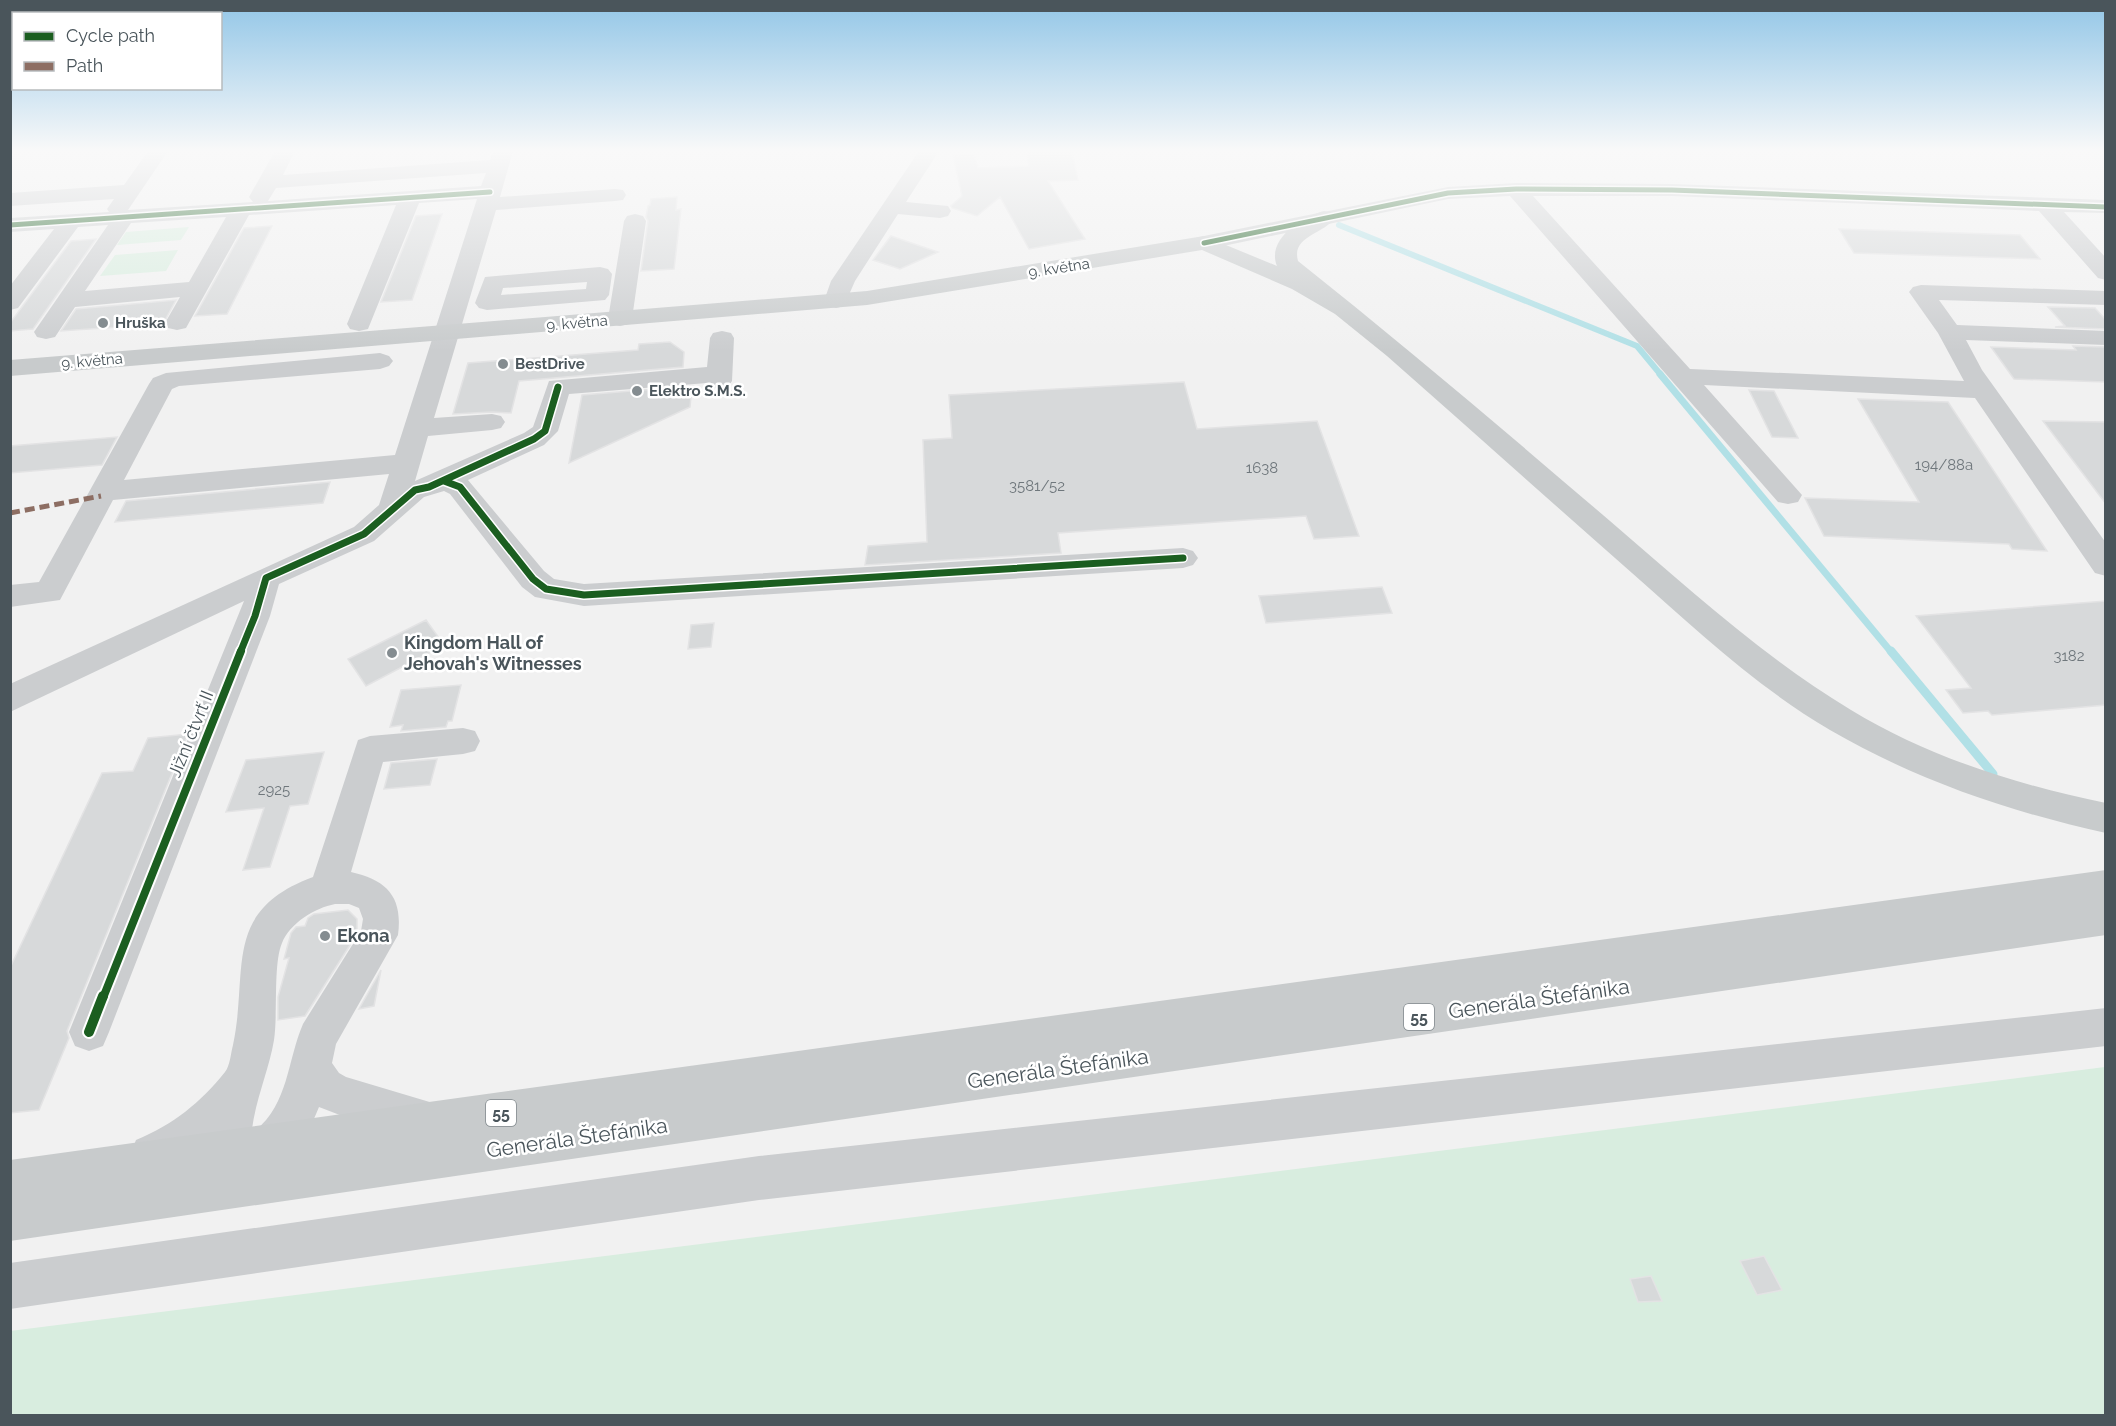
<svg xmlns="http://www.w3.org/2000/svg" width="2116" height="1426" font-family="Raleway,sans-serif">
<rect width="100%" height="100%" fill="#f1f1f1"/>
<!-- green -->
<path fill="#d8eddf" d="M189,227L181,240L117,245L126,232Z
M178,250L166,271L100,276L115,255Z
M2105,1067V1415L11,1416L10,1331Z"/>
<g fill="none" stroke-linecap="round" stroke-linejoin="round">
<!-- stream-far2 -->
<path stroke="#b1e0e6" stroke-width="6" d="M1339,225L1637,346L1661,375"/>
<!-- stream-far1 -->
<path stroke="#b1e0e6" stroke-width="7" d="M1660,374L1892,653"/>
<!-- stream -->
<path stroke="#b1e0e6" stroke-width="9" d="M1891,651L1993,774"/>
</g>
<!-- building -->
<path fill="#d7d9da" stroke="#e3e3e4" stroke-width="1.5" d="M1026,151H1072L1078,180L1048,181L1085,239L1029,249L1000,197L977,216L952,208L951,206L962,196L953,155L974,154L978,168L1029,166Z
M677,197L676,210L681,209L674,269L641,271L648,221L646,217L648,206L650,205L651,199Z
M442,214L412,300L381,302L416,216Z
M272,226L227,314L195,316L244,228Z
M1839,229L2020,235L2040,259L1854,253Z
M891,236L938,252L900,269L873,260Z
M96,239L33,329L10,331V323L71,241Z
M176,300L163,324L61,331L76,309Z
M2048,307L2095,308L2106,320V329L2055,327L2065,326Z
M670,342L684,352L683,367L519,381L511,413L492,412L453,414L468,363L638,350L639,344Z
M2073,346L2106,347V382L2014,379L1991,347L2076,350Z
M1184,382L1197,429L1317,421L1359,536L1314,539L1306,516L1058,533L1061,553L865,565L868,546L927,542L923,440L952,438L949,395Z
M692,386L690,407L569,463L582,395Z
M1749,390L1774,391L1798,438L1772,437Z
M1858,399L1948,402L2047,551L2012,549L2009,544L1824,536L1805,498L1919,502Z
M2043,421L2106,422V504Z
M117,437L102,465L10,473V446Z
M330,482L323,503L115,522L126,501Z
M1382,587L1392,613L1266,623L1259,596Z
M2106,601V705L1992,715L1988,711L1963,713L1946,690L1971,688L1916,616Z
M426,620L444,645L366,686L348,659Z
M714,623L711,647L688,649L691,625Z
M461,685L452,721H448L446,727L401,731L403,725L390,727L401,690Z
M188,734L67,1031L69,1038L39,1110L10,1113V968L102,773L133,771L148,738Z
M324,752L308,804L290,806L270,867L243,870L264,808L226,812L246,760Z
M437,759L430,785L384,789L391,763Z
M348,910L357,919V934L305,1016L278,1020V997L289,958L284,959L291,933L296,927L305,926L308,918L314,914Z
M381,970L374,1006L359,1009Z
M1764,1256L1782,1290L1757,1295L1740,1261Z
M1651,1276L1662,1301L1638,1302L1630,1279Z"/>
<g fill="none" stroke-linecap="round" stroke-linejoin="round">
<!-- minor -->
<path fill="#cbcdcf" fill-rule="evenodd" d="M148,151H168L128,210L253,202L249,197L275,151H295L283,175L490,160L493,151H513L500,197L615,189L623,190L626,195L623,200L615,201L496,210L434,418L492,414L501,416L505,422L501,428L492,430L428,436L415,481L524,433L533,427L549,381L707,367L710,338L713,333L722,331L731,333L734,338L732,381L728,387L719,389L710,387L707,383L569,394L558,431L544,445L468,480L544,571L554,579L584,584L1183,548L1193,551L1198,558L1193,565L1183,568L584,606L535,597L522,587L450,494L444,491L424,497L374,541L279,584L270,616L109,1032L103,1046L89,1051L75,1046L69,1032L244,601L10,712V684L354,527L379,505L389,474L113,500L60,600L10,607V585L39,582L149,384L153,378L166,373L380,353L389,356L393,361L389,366L380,369L179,386L172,389L124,480L395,455L477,199L419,203L368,329L359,331L350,329L347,324L396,205L249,215L186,328L177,330L168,328L165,323L180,297L75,307L55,337L46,339L37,337L34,332L108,225L78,227L18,308L10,310V286L54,229L10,232V218L109,212L107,209L114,199L10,206V193L124,185ZM486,173L481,186L268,201L276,188ZM226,217L189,282L85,291L131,223Z
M919,151H939L906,202L948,206L951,211L948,216L940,218L898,214L855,281L844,306L836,308L828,306L824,301L831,281Z
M1516,183L1672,184L2106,200V213L2064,212L2106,258V280L2098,278L2039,211L1672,196H1533L1690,369L1964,381L1938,333L1909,292L1913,287L1921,285L2106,291V305L1939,300L1957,325L2106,331V345L1966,340L1982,370L2106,543V576L2095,573L1975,398L1704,385L1802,495L1798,502L1788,504L1778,502L1510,196L1448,199L1204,250L1196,248L1193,243L1196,238L1204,236L1448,187Z
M635,214L643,216L646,221L632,319L629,324L620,326L611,324L608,319L624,221L627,216Z
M600,267L608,269L612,274L609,295L605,300L487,310L479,308L475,303L485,277ZM587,282L586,289L501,295L503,288Z
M463,728L475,731L480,741L475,751L463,754L383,762L351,872C387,880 403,897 398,935L336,1044L332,1063L339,1073L346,1077L443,1106L449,1121L443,1136L428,1142L358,1122L319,1107C312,1124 305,1139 293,1153C286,1162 280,1165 275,1175L260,1181C241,1174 221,1163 213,1144L191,1159L151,1176L136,1170L130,1155L136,1140C174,1124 200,1103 225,1072C230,1066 231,1052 233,1045C249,970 221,911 313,877L358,740L370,736ZM335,904H349L359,908L363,919L361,931L303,1024C287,1061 289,1103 255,1131L252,1129C256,1098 269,1070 274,1040C278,1014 273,964 282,943C290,923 315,908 335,904Z
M2106,1008V1046L759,1200L10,1309V1263L759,1156Z"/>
<!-- major -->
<path fill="#c8cbcc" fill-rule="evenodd" d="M1324,211L1332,213L1335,218C1324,234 1291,236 1298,261C1404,345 1507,433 1610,521C1687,587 1763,657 1851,710C1928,757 2018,785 2106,803V833C2010,812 1916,780 1830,730C1758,688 1694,628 1632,573C1550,501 1469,428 1387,356L1335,314L1292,289L1202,250L867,305L10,376V360L867,291L1204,236L1277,266C1266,239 1302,217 1324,211Z
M2106,870V935L10,1241V1160Z"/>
<!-- quiet -->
<path stroke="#8d6e63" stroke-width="5" stroke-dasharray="10 5" stroke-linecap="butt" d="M10,513L101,496"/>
<defs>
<path id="cycleway-far3" d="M10,225L490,192
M1204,243L1448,193L1516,189L1672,190L2106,207"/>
<path id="cycleway-far2" d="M444,481L460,487L533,579L546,589L584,595L1183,558
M240,653L255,616L266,578L364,534L415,490L429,487L534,439L545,431L558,387"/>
<path id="cycleway-far1" d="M103,998L241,651"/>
<path id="cycleway" d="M89,1032L103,996"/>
</defs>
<!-- cycleway-far3 casing -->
<use href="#cycleway-far3" stroke="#fff" stroke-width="8"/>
<!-- cycleway-far2 casing -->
<use href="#cycleway-far2" stroke="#fff" stroke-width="10"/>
<!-- cycleway-far1 casing -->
<use href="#cycleway-far1" stroke="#fff" stroke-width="12"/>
<!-- cycleway casing -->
<use href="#cycleway" stroke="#fff" stroke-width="14"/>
<!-- cycleway-far3 -->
<use href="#cycleway-far3" stroke="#1b5e20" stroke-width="5"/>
<!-- cycleway-far2 -->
<use href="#cycleway-far2" stroke="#1b5e20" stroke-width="7"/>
<!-- cycleway-far1 -->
<use href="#cycleway-far1" stroke="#1b5e20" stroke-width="8"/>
<!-- cycleway -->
<use href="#cycleway" stroke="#1b5e20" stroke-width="10"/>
</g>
<!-- sky -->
<linearGradient id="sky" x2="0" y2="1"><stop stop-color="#92c6e7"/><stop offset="0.43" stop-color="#f9f9f9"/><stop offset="1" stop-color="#f9f9f9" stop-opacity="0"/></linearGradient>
<rect width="2116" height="351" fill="url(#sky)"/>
<!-- markers -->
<g fill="#848c90" stroke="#fff" stroke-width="2">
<circle cx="103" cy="323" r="6"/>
<circle cx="503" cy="364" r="6"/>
<circle cx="637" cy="391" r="6"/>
<circle cx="392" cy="653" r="6"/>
<circle cx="325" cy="936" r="6"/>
</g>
<g text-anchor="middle" stroke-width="5" stroke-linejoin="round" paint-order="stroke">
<!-- far-street labels -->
<g font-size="15" fill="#4a555b" stroke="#fff">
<text transform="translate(1059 268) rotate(-9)" y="5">9. května</text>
<text transform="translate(577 323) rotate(-5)" y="5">9. května</text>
<text transform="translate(92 361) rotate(-5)" y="5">9. května</text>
</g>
<!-- far-poi labels -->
<g font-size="15" font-weight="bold" fill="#4a555b" stroke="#fff" text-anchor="start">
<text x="115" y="328">Hruška</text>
<text x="515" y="369">BestDrive</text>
<text x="649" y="396">Elektro S.M.S.</text>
</g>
<!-- number labels -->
<g font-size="15" fill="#6f777c">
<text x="1944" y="470">194/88a</text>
<text x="1262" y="473">1638</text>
<text x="1037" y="491">3581/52</text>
<text x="2069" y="661">3182</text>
<text x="274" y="795">2925</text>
</g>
<!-- shield labels -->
<g fill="#fff" stroke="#80888c" stroke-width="1.5">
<rect x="1404" y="1004" width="30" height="26" rx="4.5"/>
<rect x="486" y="1100" width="30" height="26" rx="4.5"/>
</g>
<g font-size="16" font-weight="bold" fill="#4a555b">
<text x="1419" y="1023">55</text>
<text x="501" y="1119">55</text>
</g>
<!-- poi labels -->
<g font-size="18" font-weight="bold" fill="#4a555b" stroke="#fff" text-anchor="start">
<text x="404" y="649">Kingdom Hall of<tspan x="404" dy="21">Jehovah's Witnesses</tspan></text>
<text x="337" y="942">Ekona</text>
</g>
<!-- street labels -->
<g font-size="18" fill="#4a555b" stroke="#fff">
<text transform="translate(191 734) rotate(-68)" y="6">Jižní čtvrť II</text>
</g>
<!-- near-street labels -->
<g font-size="21" fill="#4a555b" stroke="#fff">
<text transform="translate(1539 999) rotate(-8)" y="7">Generála Štefánika</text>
<text transform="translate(1058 1069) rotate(-8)" y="7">Generála Štefánika</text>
<text transform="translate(577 1138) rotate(-8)" y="7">Generála Štefánika</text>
</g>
</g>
<!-- border -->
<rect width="2116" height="1426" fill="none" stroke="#4a555b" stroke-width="24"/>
<!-- legend -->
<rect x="12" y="12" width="210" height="78" fill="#ffffff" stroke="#b7bbbd" stroke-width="1.5"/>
<rect x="24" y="32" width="30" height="9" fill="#1b5e20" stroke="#b7bbbd" stroke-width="1.5"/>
<text x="66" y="42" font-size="18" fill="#4a555b">Cycle path</text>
<rect x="24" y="62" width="30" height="9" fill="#8d6e63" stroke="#b7bbbd" stroke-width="1.5"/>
<text x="66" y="72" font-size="18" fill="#4a555b">Path</text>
</svg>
